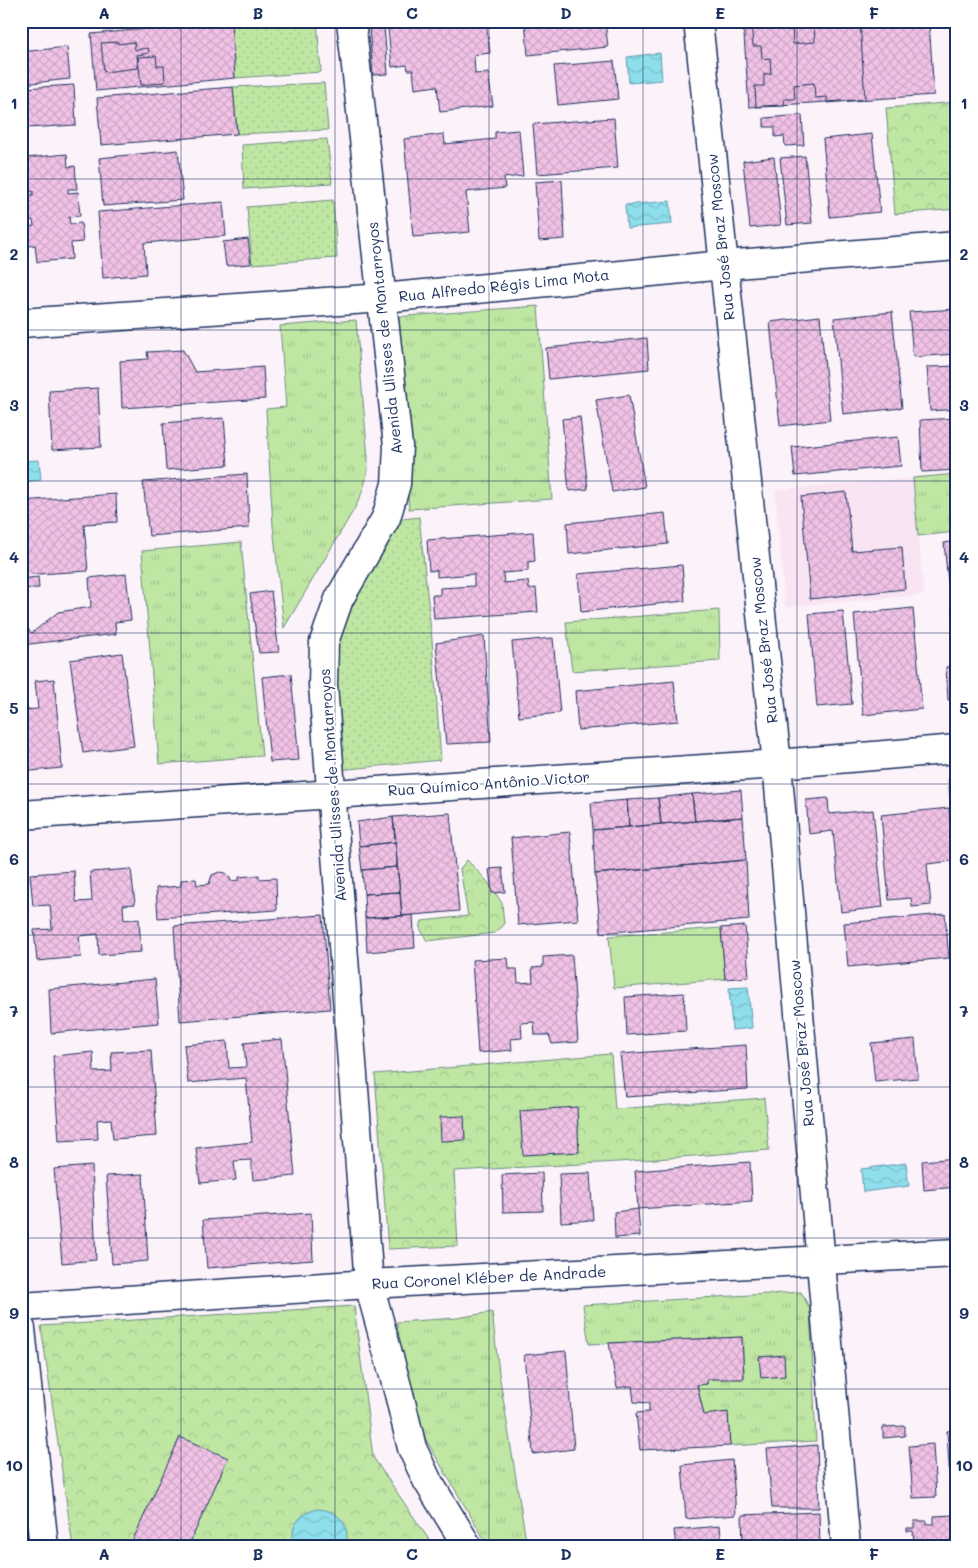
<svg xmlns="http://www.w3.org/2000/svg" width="978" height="1568" font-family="Mali,sans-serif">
<defs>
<pattern id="grass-tufts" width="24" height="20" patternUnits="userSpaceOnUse" patternTransform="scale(1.25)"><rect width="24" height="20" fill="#bfe7a3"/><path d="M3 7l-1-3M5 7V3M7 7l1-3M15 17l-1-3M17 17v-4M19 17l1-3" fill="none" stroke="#a4c68f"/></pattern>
<pattern id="forest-crowns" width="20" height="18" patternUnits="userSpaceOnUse" patternTransform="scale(1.25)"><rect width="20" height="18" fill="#bfe7a3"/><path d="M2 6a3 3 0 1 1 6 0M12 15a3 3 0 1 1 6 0" fill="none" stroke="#a4c68f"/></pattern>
<pattern id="garden-dots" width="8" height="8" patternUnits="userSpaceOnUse" patternTransform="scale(1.25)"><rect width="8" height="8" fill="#bfe7a3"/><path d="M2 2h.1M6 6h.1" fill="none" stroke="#a4c68f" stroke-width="1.8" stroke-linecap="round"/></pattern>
<pattern id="water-waves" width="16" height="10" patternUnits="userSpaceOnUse" patternTransform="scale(1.25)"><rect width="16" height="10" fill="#8edeeb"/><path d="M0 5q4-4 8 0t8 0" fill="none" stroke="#7abfcc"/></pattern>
<pattern id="building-cross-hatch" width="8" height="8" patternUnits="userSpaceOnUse" patternTransform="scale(1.25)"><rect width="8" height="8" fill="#f1c2e5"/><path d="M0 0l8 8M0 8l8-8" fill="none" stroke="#cea7c7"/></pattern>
</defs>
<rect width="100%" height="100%" fill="#fcf3fa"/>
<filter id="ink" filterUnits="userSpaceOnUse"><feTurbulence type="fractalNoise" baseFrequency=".02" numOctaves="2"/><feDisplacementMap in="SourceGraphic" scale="10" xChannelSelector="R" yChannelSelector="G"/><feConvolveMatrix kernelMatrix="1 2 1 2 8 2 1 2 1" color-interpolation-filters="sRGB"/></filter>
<g filter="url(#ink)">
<!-- built -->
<path fill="#f9e4f4" d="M913,478L924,595L785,607L775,490Z"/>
<!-- grass -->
<path fill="url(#grass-tufts)" stroke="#6d8b80" d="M538,306L552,499L409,509L395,317Z
M356,320L368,458C368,482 361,498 349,518L284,628L273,526L266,409L286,407L280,326Z
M957,474V532L918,536L913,478Z
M241,542L262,756L159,764L142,551Z
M719,610L720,661L572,671L566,622Z
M801,1292L810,1309L816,1441L730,1446L728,1415H704L697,1385L707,1384V1379L744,1378L742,1337L589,1344L583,1305Z
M492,1312L499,1373L527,1547H489L399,1394L397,1322L457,1318Z"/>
<!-- forest -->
<path fill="url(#forest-crowns)" stroke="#6d8b80" d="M957,102V209L895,214L886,108Z
M957,778V851H955L948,779Z
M467,860L487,881L502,903L504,925L495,933L427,941L420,928L422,921L468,916L460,869Z
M611,1054L615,1109L764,1098L769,1150L618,1162L454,1171L458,1246L388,1249L375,1074Z
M354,1306L373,1457L434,1547H73L41,1326Z"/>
<!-- garden -->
<path fill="url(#garden-dots)" stroke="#6d8b80" d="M231,21H317L321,72L235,78Z
M324,83L328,130L237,134L233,87Z
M327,139L332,183L244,189L242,145Z
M333,200L337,258L252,264L247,207Z
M419,517L432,640L441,760L338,770L330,667L353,586L394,520Z"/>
<!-- pitch -->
<path fill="#bfe7a3" stroke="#6d8b80" d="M721,928L725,979L614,988L609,936Z"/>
<!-- water -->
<path fill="url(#water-waves)" stroke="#6098b3" d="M660,53L662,80L629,83L627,57Z
M670,201L672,224L627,228L625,205Z
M39,460L41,480L21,482V461Z
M748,987L752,1028L732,1030L729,988Z
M906,1163L909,1186L863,1192L861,1169Z
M318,1509C339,1510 352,1526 345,1547H295C288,1527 299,1513 318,1509Z"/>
<!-- building -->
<path fill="url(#building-cross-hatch)" stroke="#1b2f5e" d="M96,21H140L96,26Z
M231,21L235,78L96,91L91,34Z
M450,21H486L490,53L474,55L475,74L488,73L493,106L440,112L437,86L415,89L413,70H408L407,65L392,67L388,29Z
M525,21H605L608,47L528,55Z
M743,21H929L934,95L749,107Z
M751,21H782L783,27L792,26L793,44L815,42L814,24L829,23L828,21H860L865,100L827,103V97L815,98L814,83L794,85L795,99H784L785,106L756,107L755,86H764V74H771L770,58L762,59L761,46H753Z
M384,26L388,74L373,75L369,27Z
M118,42V44L134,42L135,50L148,48L149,53L137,55L138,68L104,72L101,43Z
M67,47L70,79L23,84L21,52Z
M156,56L157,66H164L165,82L141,85L138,57Z
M614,61L618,99L558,105L554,66Z
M74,85L76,125L27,128L24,88Z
M233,87L237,134L101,145L97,98Z
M802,115L804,145L785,146L784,136L775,137V127H764V118Z
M614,118L618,168L537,174L533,124Z
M519,130L523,176L504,178L505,188L466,192L470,232L413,237L404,139L444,134L445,144L495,139V132Z
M872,134L880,212L830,217L823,139Z
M178,150L183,200L103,206L99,158Z
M67,154L68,167L75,166L77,189H68V193L78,192L80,216L69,217L70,224L81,223L83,242L71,243L72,259L37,262L35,245L28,246L26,227L34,226L33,220L25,221L22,196L33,195V191L22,192L21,173L28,172L26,158Z
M805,156L812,223L787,225L780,158Z
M774,157L781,225L750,228L743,161Z
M562,180L565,239L539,241L535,182Z
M223,202L226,236L144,243L146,274L103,278L98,212Z
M248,239L251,264L226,266L223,242Z
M957,309V354L913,357L909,312Z
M892,312L902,408L843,414L834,318Z
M820,316L830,420L780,426L770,322Z
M647,338L649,369L549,379L546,348Z
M183,350L195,372L263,367L265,399L122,408L120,361L148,359L147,352Z
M957,366V409L930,411L927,367Z
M98,388L101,447L52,450L49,391Z
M629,395L645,487L612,492L596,400Z
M580,417L588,489L569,491L562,419Z
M224,418L228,465L166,470L163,423Z
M957,418V470L922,472L920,420Z
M898,437L901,466L795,476L792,447Z
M247,474L249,528L149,536L143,482Z
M846,492L852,551L902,547L905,589L810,599L801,497Z
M116,494L117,522L84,524L88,571L21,575V501Z
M665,513L668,544L569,554L567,523Z
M533,532L535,561L528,562V571L503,573L504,583L528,581L529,589L536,588L538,612L434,619L432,595H440V588L474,586V574L437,577V570L429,571L427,540Z
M957,541V581L948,582L944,543Z
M682,565L685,601L581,612L578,574Z
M126,574L131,620L115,622L116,634L21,645V623L32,633L58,612L91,607L89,578Z
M38,577L39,588L21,589V579Z
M271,591L279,652L259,653L250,594Z
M952,602H957V648Z
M913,608L922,709L863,715L854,614Z
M843,611L852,704L817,707L809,614Z
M484,636L491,742L446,744L436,643Z
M553,638L560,713L519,717L512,642Z
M122,653L134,746L83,753L70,660Z
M957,666V699L948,700L946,667Z
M291,674L299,760L270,762L262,677Z
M54,679L62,768L21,772V710L38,709L35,681Z
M674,681L678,721L578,730L575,691Z
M741,790L743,817L695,821L692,794Z
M692,794L695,821L661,824L658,798Z
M658,798L661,824L629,827L627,800Z
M828,798L829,814L873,810L883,907L841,912L833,831L809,834L806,800Z
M627,800L629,827L593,830L591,803Z
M949,808L954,861L927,864L931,905L912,907L911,898L889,900L881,815Z
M450,813L459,911L402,916L393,817Z
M393,817L396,842L359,846L357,822Z
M743,817L746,860L595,874L593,830Z
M570,832L578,920L518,925L511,838Z
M396,842L397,867L362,870L359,846Z
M746,860L749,920L601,933L595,874Z
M397,867L400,892L364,894L362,870Z
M502,868L505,892L492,893L489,869Z
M131,869L135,904L123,905L124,920L139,918L141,952L99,955L98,934L79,936L81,957L37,961L34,930L52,929L50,905L33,906L30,874L74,871L76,902L92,901L90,872Z
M219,872L226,873L229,876L231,881L239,880V877L259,875V879L276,878L277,910L158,918L156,888L181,886V880L196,879L197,885L209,884L212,875Z
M400,892L402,916L365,918L364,894Z
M945,914L949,958L848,967L844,923Z
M323,915L330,1009L180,1021L174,926Z
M413,915L415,948L367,952L365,918Z
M745,926L749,977L725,979L721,928Z
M572,955L578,1042L552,1044L549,1035H535L534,1022L521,1023L522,1038L511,1039L512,1050L478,1053L472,960L508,958L509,969H517L518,983L533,982L532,968L543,967V957Z
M155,979L159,1023L51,1033L49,989Z
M684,993L686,1031L627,1035L625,997Z
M282,1039L295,1176L253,1180L251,1160L234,1161L236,1180L200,1183L196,1148L252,1142L246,1078L188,1083L184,1045L227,1041L229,1068L246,1067L244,1043Z
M915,1039L918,1078L875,1082L871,1043Z
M746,1045L748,1089L625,1097L620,1054Z
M151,1050L157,1136L113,1139L111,1119L97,1120L98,1139L59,1141L53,1056L93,1052L94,1072L112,1071L111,1052Z
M577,1107L579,1152L523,1155L520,1111Z
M464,1116L465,1140L441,1141L440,1117Z
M957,1158V1187L924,1190L922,1161Z
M750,1162L752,1201L638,1209L635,1171Z
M92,1166L96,1260L62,1263L54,1169Z
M542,1173L543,1211L503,1212L502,1175Z
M590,1173L593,1220L561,1222L559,1174Z
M143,1174L148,1261L112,1264L106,1176Z
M638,1209L640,1236L615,1238L614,1212Z
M311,1213L313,1260L207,1268L203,1220Z
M742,1337L744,1379H707V1384L697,1385L704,1415L728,1412L730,1446L640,1450L636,1413L649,1412V1403L634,1402L632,1386L617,1388L609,1343Z
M566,1351L574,1449L533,1454L524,1355Z
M784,1355L785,1376L761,1378L759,1357Z
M905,1426V1436L883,1438V1427Z
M957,1430V1500H951L947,1431Z
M180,1437L228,1458L188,1547H144L132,1542Z
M933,1444L936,1497L913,1498L909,1446Z
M817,1445L819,1508H772L767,1449Z
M732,1460L736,1515L686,1519L682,1465Z
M819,1512L820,1547H743L742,1515Z
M956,1513H957V1547L909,1546V1542H914L913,1531H907V1528H914V1521H927V1524H934V1516L953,1515V1521L957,1520Z
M720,1526L722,1547H676L674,1530Z"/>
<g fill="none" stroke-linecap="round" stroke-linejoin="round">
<defs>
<path id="minor" d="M698,21L777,764L846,1547
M21,323L383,298L724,265L957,246
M21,815L777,764L957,749
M21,1329L44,1547"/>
<path id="major" d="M351,21L398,446L396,484L386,518L339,599L324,642L323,685L369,1284L399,1394L412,1448L427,1480L468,1547
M21,1307L369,1284L957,1253"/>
</defs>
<!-- minor casing -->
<use href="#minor" stroke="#1b2f5e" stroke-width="31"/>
<!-- major casing -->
<use href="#major" stroke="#1b2f5e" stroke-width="31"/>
<!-- minor -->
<use href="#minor" stroke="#fff" stroke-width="28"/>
<!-- major -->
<use href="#major" stroke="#fff" stroke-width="28"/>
</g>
</g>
<!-- grid -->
<path fill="none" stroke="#1b2f5e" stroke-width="1" stroke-opacity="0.55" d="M181,21V1547M335,21V1547M489,21V1547M643,21V1547M797,21V1547M21,179H957M21,330H957M21,481H957M21,633H957M21,784H957M21,935H957M21,1087H957M21,1238H957M21,1389H957"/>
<g text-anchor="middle" stroke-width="4" stroke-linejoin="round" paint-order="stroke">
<!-- street labels -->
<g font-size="15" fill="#1b2f5e" stroke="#fff">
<text transform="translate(721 237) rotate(-96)" y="5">Rua José Braz Moscow</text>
<text transform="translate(504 286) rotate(-6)" y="5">Rua Alfredo Régis Lima Mota</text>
<text transform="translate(385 338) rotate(-96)" y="5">Avenida Ulisses de Montarroyos</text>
<text transform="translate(764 640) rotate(-96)" y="5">Rua José Braz Moscow</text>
<text transform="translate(489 784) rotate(-4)" y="5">Rua Químico Antônio Victor</text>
<text transform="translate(333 785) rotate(-94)" y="5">Avenida Ulisses de Montarroyos</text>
<text transform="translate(802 1043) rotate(-95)" y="5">Rua José Braz Moscow</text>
<text transform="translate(489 1278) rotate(-3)" y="5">Rua Coronel Kléber de Andrade</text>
</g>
</g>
<!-- margin -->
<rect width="978" height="1568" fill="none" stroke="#fff" stroke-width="55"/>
<rect x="28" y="28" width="922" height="1512" fill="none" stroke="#1b2f5e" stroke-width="2"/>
<g font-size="16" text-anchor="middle" font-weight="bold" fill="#1b2f5e">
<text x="104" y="19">A</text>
<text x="258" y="19">B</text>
<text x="412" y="19">C</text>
<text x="566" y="19">D</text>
<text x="720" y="19">E</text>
<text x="874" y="19">F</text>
<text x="14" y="109">1</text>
<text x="964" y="109">1</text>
<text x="14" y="260">2</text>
<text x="964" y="260">2</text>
<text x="14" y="411">3</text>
<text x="964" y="411">3</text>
<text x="14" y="563">4</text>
<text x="964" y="563">4</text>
<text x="14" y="714">5</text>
<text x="964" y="714">5</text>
<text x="14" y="865">6</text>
<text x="964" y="865">6</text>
<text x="14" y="1017">7</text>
<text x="964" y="1017">7</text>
<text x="14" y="1168">8</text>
<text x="964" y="1168">8</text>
<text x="14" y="1319">9</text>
<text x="964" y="1319">9</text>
<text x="14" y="1471">10</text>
<text x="964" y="1471">10</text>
<text x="104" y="1560">A</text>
<text x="258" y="1560">B</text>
<text x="412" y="1560">C</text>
<text x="566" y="1560">D</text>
<text x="720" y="1560">E</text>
<text x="874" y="1560">F</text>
</g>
</svg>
